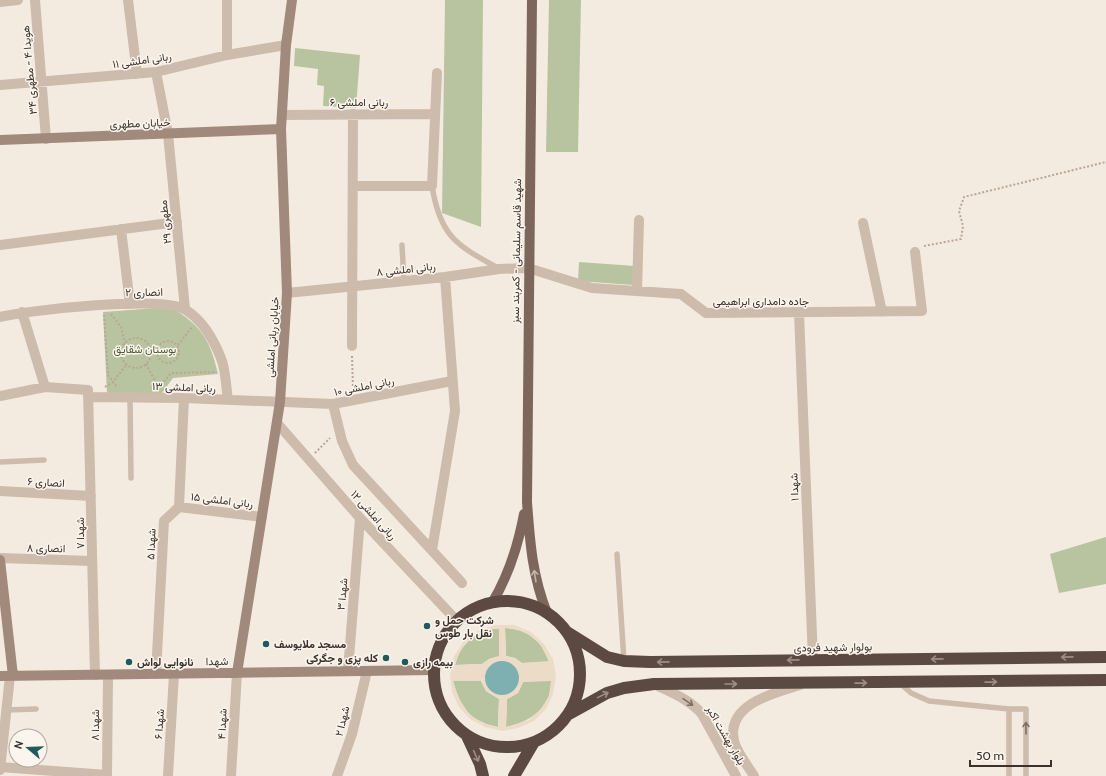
<svg xmlns="http://www.w3.org/2000/svg" width="1106" height="776" font-family="Cabin,Vazirmatn,sans-serif">
<rect width="100%" height="100%" fill="#f4ebe0"/>
<!-- green -->
<path fill="#b8c49f" d="M445,0H483L481,227L442,213Z
M549,0H581L578,152H546Z
M295,48L360,55L356,108L323,106L324,86L317,85L318,69L294,66Z
M579,262L635,266L633,285L578,281Z
M170,307C201,325 210,339 218,374L173,378L162,393H107L103,312Z
M1106,537V584L1059,593L1050,554Z
M505,628C527,629 543,641 549,662L522,663L515,658L506,656Z
M488,629H499L500,656L489,659L482,664L455,665C459,647 471,636 488,629Z
M551,680C552,708 530,722 506,727L507,699L518,693L523,682Z
M453,681H481L486,691L499,699L498,727C469,721 461,708 453,681Z"/>
<!-- plaza -->
<path fill="#ecdcc7" fill-rule="evenodd" d="M496,625H514L531,632L544,644L553,659L556,677L553,694L546,709L534,721L518,728L502,731L485,727L470,719L459,707L452,692L450,674L454,656L464,641L479,630ZM505,628L517,629L528,634L540,644L549,661L522,663L515,658L506,656ZM488,629H499V656L489,659L482,664L455,665L459,654L466,642L480,632ZM453,681H481L486,691L499,699L498,727L482,723L469,714L458,697ZM551,681L549,696L541,709L529,720L506,727L507,699L518,693L523,682Z"/>
<!-- water -->
<path fill="#7eb0b2" d="M485 678a17 17 0 1 1 34 0a17 17 0 1 1-34 0Z"/>
<g fill="none" stroke-linecap="round" stroke-linejoin="round">
<!-- path -->
<path stroke="#b9a595" stroke-width="2" stroke-dasharray="2 2" stroke-linecap="butt" d="M924,246L961,239L963,226L959,211L964,197L1106,162
M111,314L121,327L125,343
M104,315L108,375L117,387
M121 353a15 15 0 1 1 30 0a15 15 0 1 1-30 0Z
M157 352a11 11 0 1 1 22 0a11 11 0 1 1-22 0Z
M178,345L192,327
M352,356L353,389
M146,364L159,388
M105,387L113,382L127,364
M159,388L171,373L216,372
M315,453L330,438"/>
<!-- lane -->
<path stroke="#cdbbab" stroke-width="5.5" d="M432,186C440,236 456,245 498,268
M402,245L404,281
M130,397L131,478
M0,462L44,460
M617,554L624,661
M901,684L911,693L929,701L1009,709H1026V776
M6,710L36,709
M1009,776V709"/>
<!-- street -->
<path stroke="#cdbbab" stroke-width="10" d="M35,0L46,139
M128,0L137,74
M227,0V55
M0,2L18,0
M156,72L168,134L185,309
M0,85L156,72L227,55L286,45
M282,115L435,114
M353,186H432L437,73
M863,223L882,312
M121,229L130,304
M0,245L177,222
M637,291L639,220
M287,293L445,277L499,269L528,268L592,288L681,294L706,313L922,311L915,252
M22,312L45,387
M799,313L813,660
M0,317C30,310 163,295 186,310C203,321 215,342 222,361C226,373 226,388 228,400
M352,346L353,114
M0,396L45,387L88,390L95,675
M88,397L184,398L333,404L452,381
M333,404L342,441L353,465L462,583
M277,423L360,518L457,621
M0,491L91,496
M179,507L262,517
M432,550L455,411L445,277
M0,558L92,561
M348,671L360,518
M156,674L164,521L179,507L184,398
M654,684C672,693 689,699 702,714L736,776
M0,767L107,775
M0,770L10,676
M107,776L108,675
M168,776L174,674
M231,776L237,673
M337,776L352,734L367,671
M754,776C748,766 737,753 734,741C726,704 774,693 800,685"/>
<!-- secondary -->
<path stroke="#a18a7c" stroke-width="10" d="M0,140L281,129
M0,560L13,676
M237,673L280,402L287,293L281,129L286,45L292,0
M0,676L434,670"/>
<!-- primary -->
<path stroke="#7d675c" stroke-width="10" d="M532,0L527,502C530,542 532,575 547,613
M492,603C509,575 518,546 524,514"/>
<!-- highway -->
<path stroke="#5c4a42" stroke-width="12" d="M434 674a73 73 0 1 1 146 0a73 73 0 1 1-146 0Z
M567,632L607,657L624,661L650,662L1106,657
M569,714L607,693L624,688L654,684L1106,680
M467,736L480,764L483,776
M514,776L534,742"/>
</g>
<!-- one-way arrows -->
<defs><path id="oneway-shaft" d="M-6 0H5M1.5-3L5.5 0L1.5 3" fill="none" stroke-width="1.6" stroke-linecap="round" stroke-linejoin="round"/></defs>
<use stroke="#c2b5ac" href="#oneway-shaft" transform="translate(535 576) rotate(-99)"/>
<g stroke="#9c8e86">
<use href="#oneway-shaft" transform="translate(1067 657) rotate(179)"/>
<use href="#oneway-shaft" transform="translate(937 659) rotate(179)"/>
<use href="#oneway-shaft" transform="translate(793 660) rotate(179)"/>
<use href="#oneway-shaft" transform="translate(663 662) rotate(179)"/>
<use href="#oneway-shaft" transform="translate(991 682) rotate(-1)"/>
<use href="#oneway-shaft" transform="translate(861 683) rotate(-1)"/>
<use href="#oneway-shaft" transform="translate(731 684)"/>
<use href="#oneway-shaft" transform="translate(603 695) rotate(-26)"/>
<use href="#oneway-shaft" transform="translate(476 756) rotate(66)"/>
</g>
<g stroke="#7d6f65">
<use href="#oneway-shaft" transform="translate(688 702) rotate(35)"/>
<use href="#oneway-shaft" transform="translate(1026 728) rotate(-90)"/>
</g>
<!-- markers -->
<g fill="#1f5a5e" stroke="#fbf5ed" stroke-width="1.5">
<circle cx="427" cy="626" r="4"/>
<circle cx="266" cy="644" r="4"/>
<circle cx="386" cy="658" r="4"/>
<circle cx="129" cy="662" r="4"/>
<circle cx="405" cy="662" r="4"/>
</g>
<g text-anchor="middle" stroke-width="3" stroke-linejoin="round" paint-order="stroke">
<!-- street labels -->
<g font-size="11" fill="#3b302b" stroke="#fbf5ed">
<text transform="translate(142 60) rotate(-8)" y="4">ربانی املشی ۱۱</text>
<text transform="translate(29 70) rotate(-95)" y="4">هویدا ۴ - مطهری ۳۴</text>
<text x="359" y="106">ربانی املشی ۶</text>
<text transform="translate(140 123) rotate(-2)" y="4">خیابان مطهری</text>
<text transform="translate(165 222) rotate(-96)" y="4">مطهری ۲۹</text>
<text transform="translate(516 251) rotate(-89)" y="4">شهید قاسم سلیمانی - کمربند سبز</text>
<text transform="translate(406 269) rotate(-6)" y="4">ربانی املشی ۸</text>
<text transform="translate(144 292) rotate(-1)" y="4">انصاری ۲</text>
<text x="761" y="305">جاده دامداری ابراهیمی</text>
<text transform="translate(272 337) rotate(-86)" y="4">خیابان ربانی املشی</text>
<text transform="translate(364 386) rotate(-11)" y="4">ربانی املشی ۱۰</text>
<text transform="translate(184 387) rotate(2)" y="4">ربانی املشی ۱۳</text>
<text transform="translate(46 482) rotate(3)" y="4">انصاری ۶</text>
<text transform="translate(794 487) rotate(-92)" y="4">شهدا ۱</text>
<text transform="translate(222 500) rotate(7)" y="4">ربانی املشی ۱۵</text>
<text transform="translate(374 515) rotate(48)" y="4">ربانی املشی ۱۲</text>
<text transform="translate(80 533) rotate(-91)" y="4">شهدا ۷</text>
<text transform="translate(151 544) rotate(-87)" y="4">شهدا ۵</text>
<text transform="translate(46 548) rotate(1)" y="4">انصاری ۸</text>
<text transform="translate(342 594) rotate(-85)" y="4">شهدا ۳</text>
<text transform="translate(833 647) rotate(-1)" y="4">بولوار شهید فرودی</text>
<text transform="translate(217 661) rotate(-1)" y="4">شهدا</text>
<text transform="translate(342 721) rotate(-76)" y="4">شهدا ۲</text>
<text transform="translate(159 724) rotate(-86)" y="4">شهدا ۶</text>
<text transform="translate(222 724) rotate(-87)" y="4">شهدا ۴</text>
<text transform="translate(95 725) rotate(-89)" y="4">شهدا ۸</text>
<text transform="translate(726 735) rotate(60)" y="4">بلوار بهشت اکبر</text>
</g>
<!-- park labels -->
<g font-size="11" fill="#4a5a2e" stroke="#fbf5ed">
<text x="145" y="353">بوستان شقایق</text>
</g>
<!-- poi labels -->
<g font-size="11" font-weight="bold" fill="#3b302b" stroke="#fbf5ed" text-anchor="start">
<text x="435" y="624">شرکت حمل و<tspan x="435" dy="13">نقل بار طوس</tspan></text>
<text x="274" y="648">مسجد ملایوسف</text>
<text x="378" y="662" text-anchor="end">کله پزی و جگرکی</text>
<text x="137" y="666">نانوایی لواش</text>
<text x="413" y="666">بیمه رازی</text>
</g>
</g>
<!-- north arrow -->
<g transform="translate(28 748) rotate(289)"><circle r="19" fill="#fbf5ed" stroke="#aea69f"/>
<path d="M0-3L7 15L0 10L-7 15Z" fill="#1f5a5e"/>
<text y="-6" font-size="11" font-weight="bold" text-anchor="middle" fill="#3b302b">N</text>
</g>
<!-- scale -->
<path d="M970 760v6h81v-6" fill="none" stroke="#3b302b" stroke-width="2"/>
<text x="976" y="760" font-size="12" fill="#3b302b" stroke="#fbf5ed" stroke-width="3" paint-order="stroke">50 m</text>
</svg>
